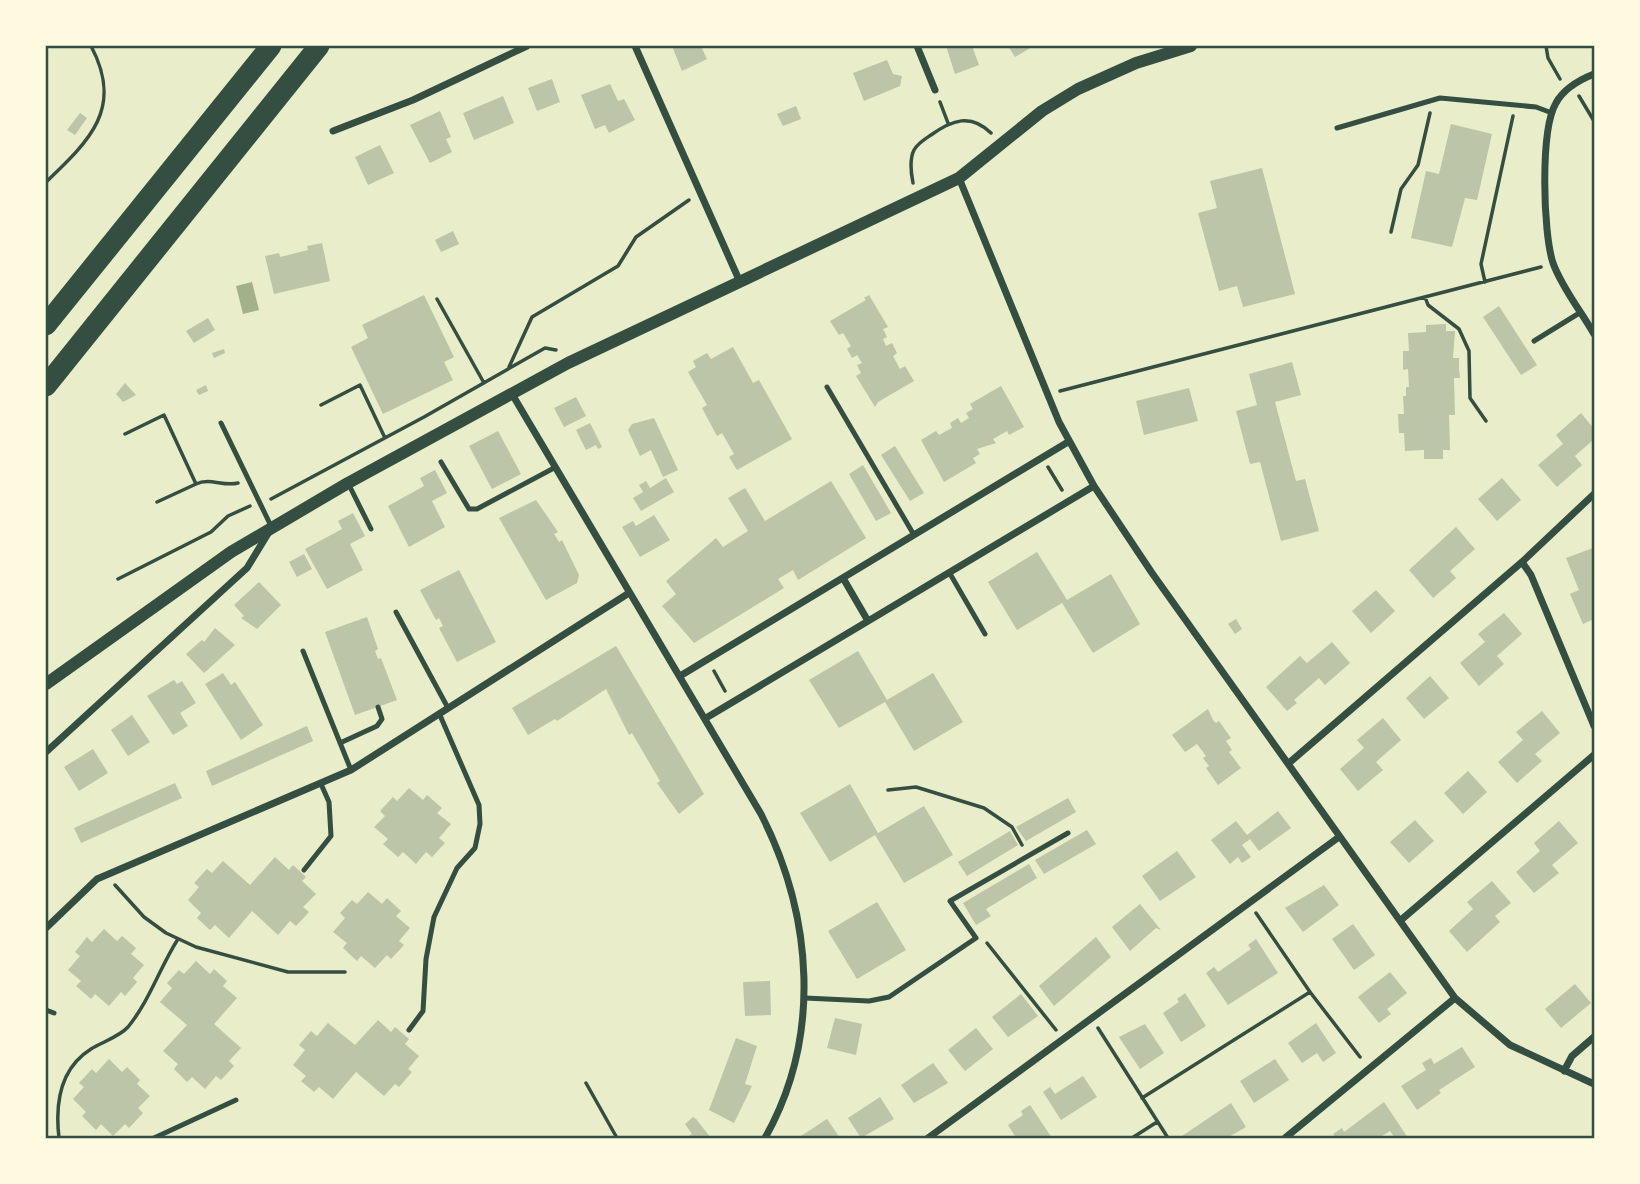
<svg xmlns="http://www.w3.org/2000/svg" width="1640" height="1184" font-family="'Sofia Sans Condensed',sans-serif">
<rect width="100%" height="100%" fill="#e9edc9"/>
<!-- water -->
<path fill="#a3b18a" d="M252,282L259,310L243,314L236,286Z"/>
<!-- building -->
<path fill="#bcc5a7" d="M672,46H701L707,59L682,71Z
M946,46H972L979,65L955,74Z
M1008,46H1031L1032,47L1015,57Z
M887,60L893,74L902,76L900,86L864,101L853,73Z
M552,79L560,102L537,111L528,88Z
M610,84L618,101L624,99L635,120L609,133L605,125L595,129L581,95Z
M503,96L514,123L474,140L463,113Z
M796,106L801,119L783,126L777,114Z
M440,111L451,137L446,139L452,152L430,163L410,125Z
M80,113L87,118L75,135L67,130Z
M1451,124L1492,134L1477,200L1465,198L1452,247L1411,238L1426,171L1439,174Z
M380,145L394,173L368,185L355,157Z
M1262,168L1295,294L1243,307L1237,286L1219,291L1198,213L1217,208L1210,181Z
M453,231L459,244L441,252L435,240Z
M322,243L330,281L274,294L265,256L279,253L280,257L308,250L307,246Z
M424,295L454,357L444,362L453,380L383,414L351,347L368,338L362,325Z
M869,295L888,327L883,329L887,337L883,339L886,346L892,343L897,353L893,356L900,369L905,366L914,381L878,402L875,407L856,376L861,373L857,365L862,363L857,355L852,358L847,349L851,346L843,333L839,335L830,321L866,300L864,298Z
M1499,306L1537,365L1521,375L1483,317Z
M208,318L215,330L194,343L186,331Z
M1446,324V331H1455L1453,358H1459V369L1460,378H1454L1455,415H1449L1450,450H1443V459H1424V450L1405,451L1404,433H1399L1398,414H1404L1403,396H1406V387H1409L1408,369L1403,370V351H1409L1408,333L1426,332V325Z
M733,347L753,383L759,380L792,439L737,470L729,457L734,454L722,433L717,436L702,408L707,405L688,372L696,367L693,361L707,353L711,359Z
M224,349L225,353L214,358L212,353Z
M1292,362L1301,395L1275,402L1296,481L1305,479L1319,531L1281,541L1260,462L1250,464L1236,411L1257,405L1249,374Z
M125,383L136,395L123,402L116,394Z
M206,385L208,391L199,395L196,390Z
M1001,386L1024,427L1009,435L1007,431L993,439L996,443L977,449L980,454L973,458L976,463L944,482L921,440L936,431L939,435L952,428L950,423L958,418L961,423L969,418L966,413L973,409L970,404Z
M1189,388L1198,421L1144,435L1136,401Z
M576,397L586,416L564,427L554,408Z
M1581,413L1594,429V439L1575,456L1582,465L1557,487L1538,465L1563,444L1556,435Z
M654,418L678,470L663,477L651,450L640,456L628,430L632,424Z
M590,423L602,447L598,449L596,445L586,450L576,430Z
M498,431L521,474L492,489L469,446Z
M895,446L924,493L910,501L881,455Z
M863,465L891,513L876,521L849,474Z
M435,470L447,493L432,501L445,527L409,547L388,506L424,486L420,478Z
M666,478L674,492L641,511L633,498L643,492L639,485L646,481L650,488Z
M1502,478L1521,500L1497,521L1478,499Z
M831,481L866,538L798,580L793,570L778,579L784,588L694,643L662,606L676,594L666,581L716,538L723,547L748,531L728,498L745,488L765,521Z
M536,500L558,532L554,534L559,542L562,540L579,575L577,583L546,600L499,518Z
M353,513L365,536L350,544L363,570L327,589L305,549L342,529L338,521Z
M654,515L670,540L640,557L622,527L633,521L636,526Z
M1456,527L1475,549L1450,571L1456,578L1433,598L1409,570Z
M1593,548L1594,619L1583,624L1570,594L1579,590L1566,558Z
M1037,552L1067,600L1111,574L1140,624L1093,653L1062,603L1017,630L988,582Z
M304,554L312,569L297,577L289,562Z
M459,570L496,642L457,662L439,628L443,626L439,618L436,620L420,590Z
M259,582L281,605L257,629L241,618L244,616L234,605Z
M1376,590L1395,611L1371,633L1352,611Z
M1504,613L1522,634L1497,656L1504,664L1479,686L1460,663L1485,642L1478,634Z
M367,617L378,649L375,651L378,659L381,658L397,700L355,715L325,632Z
M1236,619L1242,629L1235,634L1228,624Z
M215,628L235,645L204,673L186,654L202,640L204,642Z
M1332,642L1350,663L1325,685L1319,678L1294,700L1297,703L1287,711L1266,687L1300,656L1307,663Z
M616,646L704,794L679,814L657,783L660,781L632,733L629,735L606,689L557,721L555,719L528,735L512,708Z
M858,651L887,700L933,673L963,722L914,751L885,702L839,728L809,680Z
M223,673L231,685L235,682L263,725L241,740L205,684Z
M1430,676L1449,698L1424,719L1406,698Z
M174,680L177,684L182,681L196,703L180,713L188,726L173,735L147,696Z
M1208,709L1213,720L1216,723L1219,721L1231,738L1226,741L1232,750L1229,752L1241,768L1218,785L1206,768L1209,766L1203,758L1206,756L1197,744L1185,752L1172,735Z
M1542,711L1560,733L1535,754L1542,761L1517,783L1498,762L1523,740L1516,732Z
M132,715L150,742L128,756L111,730Z
M1383,718L1401,740L1376,762L1383,770L1358,791L1340,769L1364,748L1357,740Z
M307,726L313,741L212,786L206,771Z
M93,749L108,773L79,791L64,767Z
M1468,771L1487,792L1463,814L1444,793Z
M175,783L182,798L81,843L74,828Z
M850,784L878,833L924,806L953,855L904,883L875,835L830,862L800,813Z
M409,788L423,800L427,795L442,808L437,813L451,824L439,838L445,843L432,857L426,852L416,864L403,852L398,857L383,844L388,839L374,827L385,816L380,811L393,797L397,801Z
M1068,798L1076,812L1026,841L1016,827Z
M1278,811L1291,828L1259,851L1250,839L1242,845L1251,857L1242,863L1238,857L1230,864L1211,840L1236,821L1247,835Z
M1415,820L1434,841L1409,863L1390,842Z
M1559,821L1578,843L1552,865L1559,873L1534,893L1516,872L1540,851L1534,843Z
M1087,830L1096,844L1044,874L1035,860Z
M1010,831L1018,845L967,876L958,862Z
M1177,851L1196,877L1160,901L1142,876Z
M275,857L289,870L293,865L306,877L302,881L316,894L303,907L309,912L296,926L290,921L278,935L252,911L229,938L215,925L210,930L197,918L201,913L188,900L199,887L194,883L207,869L212,873L223,861L250,885Z
M1029,864L1037,878L986,909L991,916L976,925L963,903Z
M1492,881L1511,903L1495,916L1500,922L1467,952L1449,931L1473,909L1467,902Z
M1324,885L1339,905L1303,932L1285,908Z
M368,892L382,904L387,898L401,911L396,916L410,928L399,941L404,945L391,959L387,955L375,968L361,956L357,961L343,948L347,943L333,932L345,918L340,913L352,900L357,904Z
M877,902L906,950L857,979L828,931Z
M1140,904L1161,930L1156,928L1130,951L1112,927Z
M1353,924L1375,955L1354,970L1332,939Z
M104,929L117,941L122,936L136,948L131,954L144,965L133,978L137,982L125,996L121,992L109,1006L95,994L91,999L76,986L81,981L68,970L80,956L75,952L87,937L92,942Z
M1096,937L1111,957L1054,1006L1039,986Z
M1256,939L1278,973L1228,1005L1206,973L1214,967L1218,972L1234,961L1251,949L1248,945Z
M196,961L210,974L214,969L227,981L223,986L237,998L214,1024L241,1048L229,1061L234,1066L221,1080L216,1076L205,1089L192,1077L187,1082L174,1069L178,1064L163,1051L187,1025L160,1002L172,988L167,983L179,970L184,974Z
M1390,972L1407,993L1387,1009L1391,1014L1379,1023L1358,997Z
M770,981L771,1015L745,1016L743,982Z
M1575,984L1591,1003L1561,1028L1545,1009Z
M1185,993L1206,1026L1181,1042L1163,1013L1179,1002L1177,999Z
M1021,994L1038,1016L1008,1037L992,1017Z
M835,1018L862,1024L856,1055L827,1048Z
M378,1020L391,1032L395,1027L409,1039L405,1044L419,1056L408,1069L412,1072L399,1087L395,1084L384,1096L356,1072L333,1099L319,1087L314,1092L301,1081L306,1076L293,1065L305,1050L299,1045L311,1031L317,1036L328,1023L355,1045Z
M1316,1023L1336,1053L1323,1062L1317,1053L1302,1063L1288,1043Z
M1145,1024L1164,1053L1140,1069L1119,1037Z
M976,1028L993,1049L965,1071L948,1050Z
M736,1038L757,1046L745,1084L752,1086L734,1123L709,1110Z
M1462,1047L1475,1067L1439,1090L1441,1093L1417,1110L1401,1086L1426,1070L1422,1063L1431,1058L1434,1064Z
M109,1059L122,1072L127,1067L140,1080L137,1084L150,1096L138,1108L143,1113L129,1128L125,1124L113,1136L101,1124L96,1130L82,1116L86,1112L73,1099L84,1087L79,1083L92,1069L96,1073Z
M1275,1059L1289,1080L1254,1103L1240,1081Z
M933,1063L948,1083L914,1103L901,1085Z
M1083,1076L1097,1097L1061,1120L1043,1092L1050,1087L1055,1094Z
M880,1097L894,1119L861,1138L848,1118Z
M1384,1102L1408,1138H1395L1390,1131L1379,1138H1336L1333,1134L1342,1128L1344,1132Z
M1231,1103L1246,1127L1227,1138H1179Z
M1030,1105L1052,1138H1016L1008,1125L1023,1115L1021,1111Z
M693,1117L696,1119L711,1138H686L692,1134L685,1124Z
M827,1119L840,1138H798Z"/>
<g fill="none" stroke-linecap="round" stroke-linejoin="round">
<!-- path -->
<path stroke="#344e41" stroke-width="3.5" d="M1546,46L1548,58L1560,79
M1579,96L1594,121
M940,102L948,123
M46,182C90,140 124,108 91,46
M913,183C911,173 909,160 914,150C918,143 925,139 931,135C952,120 971,113 991,133
M1391,232L1401,189L1418,165L1430,113
M1485,282L1481,264L1513,116
M1425,297L1428,305L1459,329L1469,351L1470,398L1486,421
M437,299L484,383
M509,367L532,317L618,266L636,237L689,200
M1060,391L1541,267
M321,405L360,385L385,438
M125,434L164,415L196,484L157,502
M1048,467L1062,490
M196,484C210,477 223,487 238,483
M271,499L424,417L545,348L556,350
M118,579L211,532L228,516L250,506
M714,671L725,691
M888,790L916,787L984,808L1012,827L1022,845
M115,885L144,917L166,933L196,947L288,972H345
M1256,913L1310,992L1360,1057
M987,943L1056,1030
M1098,1028L1168,1138
M586,1083L617,1138
M1142,1098L1310,992
M59,1138C55,1104 59,1069 91,1049C102,1042 119,1037 128,1027C150,1000 160,967 178,939
M1132,1138L1157,1122"/>
<!-- service -->
<path stroke="#344e41" stroke-width="5" d="M1337,128L1440,98L1536,107L1552,113
M1534,341L1581,312
M827,387L914,535
M221,423L272,528
M441,462L469,509H477L554,468
M349,485L371,529
M949,572L985,634
M396,612L448,708
M303,651L351,770
M340,743L377,726L382,719L378,707
M304,870L331,836L329,802L321,784
M805,998L869,1001L889,997L976,938L950,901L1068,833
M46,1010L54,1013
M409,1030L423,1011L426,959L434,917L457,868L475,848L480,824L479,805L439,713
M154,1138L236,1100"/>
<!-- minor -->
<path stroke="#344e41" stroke-width="7" d="M635,46L740,282
M917,46L935,90
M1594,74C1579,80 1564,88 1556,103C1540,130 1543,233 1553,263C1562,288 1581,311 1594,334
M333,131L413,100L527,46
M959,178L1059,422L1094,486L1152,573L1455,998L1510,1045L1594,1084
M512,394L761,814C813,916 822,1037 765,1138
M1522,562L1531,575L1594,726
M843,578L868,621
M680,676L1068,442
M706,718L1094,486
M46,752L247,568L269,532
M1289,763L1522,562L1594,494
M1401,920L1594,755
M46,928L97,879L351,770L629,593
M1564,1071L1572,1056L1594,1037
M928,1138L1339,837
M1285,1138L1455,998"/>
<!-- tertiary -->
<path stroke="#344e41" stroke-width="12" d="M46,684L231,552L348,483L568,363L959,178L1042,111L1078,89L1136,63L1191,46"/>
<!-- motorway -->
<path stroke="#344e41" stroke-width="21" d="M46,325L271,46
M46,386L319,46"/>
</g>
<!-- border -->
<rect width="1640" height="1184" fill="none" stroke="#fefae0" stroke-width="94"/>
<rect x="47" y="47" width="1546" height="1090" fill="none" stroke="#344e41" stroke-width="2.5"/>
</svg>
